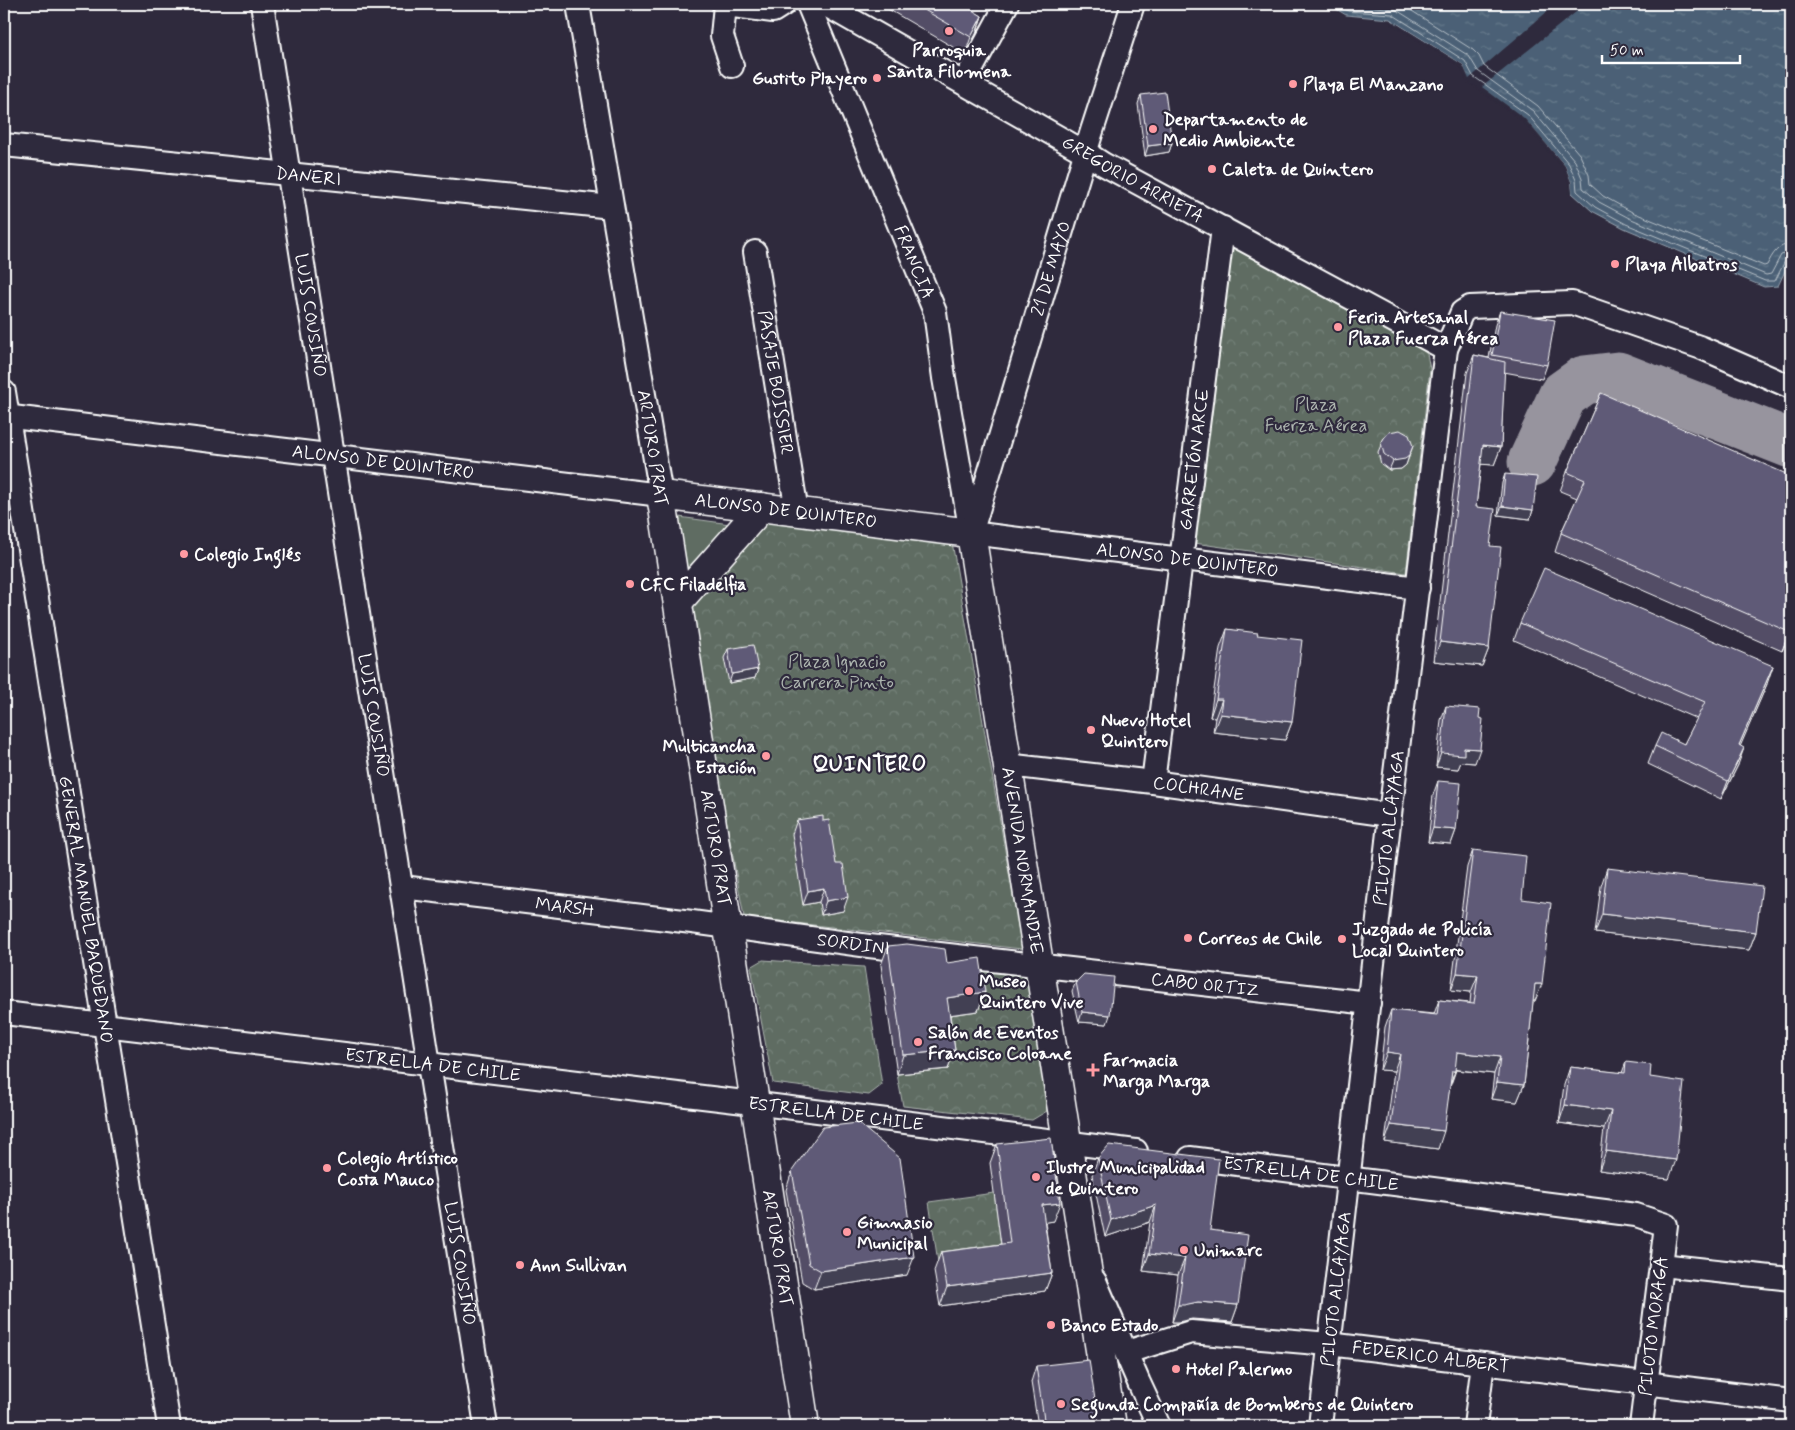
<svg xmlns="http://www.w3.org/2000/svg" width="1795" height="1430" font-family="Mynerve,sans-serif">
<defs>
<pattern id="park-crowns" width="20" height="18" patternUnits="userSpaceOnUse" patternTransform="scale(1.25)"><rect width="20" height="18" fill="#5e6c62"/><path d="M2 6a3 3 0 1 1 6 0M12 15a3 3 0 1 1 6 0" fill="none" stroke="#76827a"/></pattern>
<pattern id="water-ripples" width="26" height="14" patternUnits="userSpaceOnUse" patternTransform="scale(1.25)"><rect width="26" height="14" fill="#4b6176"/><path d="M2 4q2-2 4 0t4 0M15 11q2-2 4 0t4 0" fill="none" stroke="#66798b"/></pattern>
</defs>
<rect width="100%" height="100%" fill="#2f2a3d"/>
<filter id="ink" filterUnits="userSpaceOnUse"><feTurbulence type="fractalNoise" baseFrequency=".02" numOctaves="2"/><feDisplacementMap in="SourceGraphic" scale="10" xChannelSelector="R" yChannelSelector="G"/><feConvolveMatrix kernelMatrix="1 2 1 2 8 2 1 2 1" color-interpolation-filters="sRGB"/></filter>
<g filter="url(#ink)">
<!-- grass -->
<path fill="#5e6c62" stroke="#aeb6b0" d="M679,517L730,524L687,568Z"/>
<!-- park -->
<path fill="url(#park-crowns)" stroke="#aeb6b0" d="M1227,244L1414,343L1427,354L1430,369L1406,573L1194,543Z
M759,519L952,542L1022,949L744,917L687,605Z
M763,960L864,967L882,1085L869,1095L773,1083L751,967Z
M938,961L1026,968L1047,1111L1032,1120L903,1106L897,1074L948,1069Z
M994,1193L1003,1261L939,1269L929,1202Z"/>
<!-- water -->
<path fill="url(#water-ripples)" stroke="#93a0ad" d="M1328,4H1791V258L1778,286L1764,287L1624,228L1592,211L1572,193L1571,182L1565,166L1524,119L1468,79L1463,65L1390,19L1346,15Z"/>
<!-- pier -->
<path fill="#2f2a3d" d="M1556,4H1586L1482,87L1524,118L1565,166L1571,182L1572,193L1570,194L1569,182L1563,168L1522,120L1467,81L1461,67L1391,23L1392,21L1463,65L1469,79Z"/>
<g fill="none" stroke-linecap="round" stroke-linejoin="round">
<!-- shore -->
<path stroke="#b7c0c8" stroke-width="1" d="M1337,4L1348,11L1392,14L1465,61L1473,76L1528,115L1569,164L1576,180L1577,191L1595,207L1626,224L1765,281H1775L1785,261L1791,258
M1348,4L1395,9L1469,56L1478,71L1533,111L1575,161L1582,178L1583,188L1599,202L1629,218L1766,275L1771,274L1781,255L1791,252
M1401,4L1473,50L1479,56L1484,66L1538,106L1580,155L1589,175L1590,184L1603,196L1632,212L1764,266L1767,265C1773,254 1777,245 1791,244"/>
<!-- taxiway -->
<path stroke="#97949e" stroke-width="49" d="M1532,462L1563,395L1584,380L1618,376L1791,444"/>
<defs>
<g id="minor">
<path id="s1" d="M262,4L486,1426"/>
<path id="s2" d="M808,4L935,312L944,378L971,533"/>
<path id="s3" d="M824,4L1086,153L1103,164L1446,349"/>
<path d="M732,66L722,36L725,5L773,11L784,4"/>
<path d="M964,83L1007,4"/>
<path id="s4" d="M4,145L612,207"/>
<path id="s5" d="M755,252L797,512"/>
<path id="s6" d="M4,392L169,1426"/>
<path id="s7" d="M4,416L661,495L578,4"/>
<path id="s8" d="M973,527L1091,134L1133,4"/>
<path id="s9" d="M971,533L1418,588"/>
<path id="s10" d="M1008,765L1153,782L1390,815"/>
<path id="s11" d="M1153,782L1223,228"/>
<path id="s12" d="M402,887L692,922L869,946L1369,1003"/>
<path id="s13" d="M4,1013L736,1101L1136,1151"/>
<path id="s14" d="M1190,1158L1636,1215L1666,1225L1641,1426"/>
<path d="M1661,1265L1791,1279"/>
<path d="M1095,1281L1139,1383L1159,1426"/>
<path id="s15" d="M1127,1352L1191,1332L1329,1344L1791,1401"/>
<path id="s16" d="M1320,1426L1390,815L1446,349L1462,312L1470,307L1572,303L1702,348L1791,387"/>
<path d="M1475,1426L1483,1363"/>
</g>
<g id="major">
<path d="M678,602L762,507"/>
<path id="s17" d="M805,1426L661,495L971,533L1112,1426"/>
</g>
</defs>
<!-- minor casing -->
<use href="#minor" stroke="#fff" stroke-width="26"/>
<!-- major casing -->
<use href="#major" stroke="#fff" stroke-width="31"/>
<!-- minor -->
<use href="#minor" stroke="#2f2a3d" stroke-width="22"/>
<!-- major -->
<use href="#major" stroke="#2f2a3d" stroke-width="28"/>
</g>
<!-- wall -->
<path fill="#524d66" stroke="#fff" d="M882,4H975L971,10L982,16L976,34L965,54L881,5Z
M1141,95L1172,143L1169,152L1145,156L1138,104Z
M1500,311L1547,365L1542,379L1504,372L1501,447L1494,465L1481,464L1476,507L1490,546L1489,648L1482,666L1433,661L1467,373L1474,355L1489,358L1495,325Z
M1601,393L1791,630L1782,651L1555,552L1561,533L1577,498L1560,491L1567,472Z
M1384,438L1413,446L1406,465L1401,469L1389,470L1381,464L1378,452Z
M1505,474L1533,510L1530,519L1498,515L1502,483Z
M1520,623L1767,684L1740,746L1738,765L1721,799L1648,764L1655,746L1684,744L1697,719L1514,640Z
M1227,629L1257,635L1292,722L1285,740L1213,732L1215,718L1210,717L1220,648Z
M728,649L758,669L755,678L729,683L724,658Z
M1446,706L1475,763L1461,762L1458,769L1436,767L1441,720Z
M1438,781L1456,830L1451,844L1428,842L1433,795Z
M797,820L843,911L821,915L819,902L803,905L792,834Z
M1473,850L1522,899L1535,1001H1533L1524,1085L1517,1102L1491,1099L1494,1074L1456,1070L1450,1087L1438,1149L1385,1142L1394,1071L1380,1070L1385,1027L1391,1010L1434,1014L1439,1000L1470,1003L1471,992L1451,990L1467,867Z
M1607,868L1756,932L1749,950L1595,933L1601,886Z
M888,946L947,963L985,992L978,1011L950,1015L955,1050L948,1069L897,1074L881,965Z
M1076,982L1107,1024L1079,1022L1072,991Z
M1626,1062L1650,1077L1669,1179L1599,1170L1604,1129L1559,1123L1564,1085L1570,1067L1622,1073Z
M997,1144L1053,1221L1045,1222L1052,1273L1045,1291L940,1306L934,1271L941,1252L1001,1244L990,1163Z
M1098,1158L1210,1230L1238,1305L1232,1322L1192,1319L1178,1322H1172L1178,1275L1143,1271L1150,1222L1105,1237L1092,1175Z
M792,1171L907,1275L814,1289L802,1282L786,1190Z
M1036,1366L1099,1426H1038L1031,1382Z"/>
<!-- shaded-wall -->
<path fill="#423f53" stroke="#fff" d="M971,4H975L962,26L969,8Z
M982,16L976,34L965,54L971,37Z
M1172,143L1169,152L1145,156L1148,146Z
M1483,445L1501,447L1494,465L1477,464Z
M1409,456L1406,465L1401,469L1389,470L1393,461Z
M1502,506L1533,510L1530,519L1498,515Z
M1791,627V630L1782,651L1789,632Z
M1440,642L1489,648L1482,666L1433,661Z
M1773,666L1767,684L1733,763L1739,745Z
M758,669L755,678L729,683L732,674Z
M1216,699H1222L1215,718L1210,717Z
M1220,714L1292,722L1285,740L1213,732Z
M1464,748L1480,749L1475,763L1461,762L1458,769L1436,767L1441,753Z
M1744,748L1738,765L1721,799L1728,781Z
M1433,828L1456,830L1451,844L1428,842Z
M824,888L819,902L803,905L808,891Z
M848,897L843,911L821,915L826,901Z
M1602,914L1756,932L1749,950L1595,933Z
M1457,973L1478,975L1471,992L1451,990Z
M1535,984H1542L1535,1001H1529Z
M985,992L978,1011L941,1016L947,998Z
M1082,1012L1110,1015L1107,1024L1079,1022Z
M955,1050L948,1069L897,1074L903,1055Z
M1387,1052L1400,1054L1394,1071L1380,1070Z
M1457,1052L1500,1057L1494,1074L1451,1069Z
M1452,1071H1455L1449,1088Z
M1497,1082L1524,1085L1517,1102L1491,1099Z
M1565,1105L1611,1111L1604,1129L1559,1123Z
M1391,1125L1444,1131L1438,1149L1385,1142Z
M1606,1151L1676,1160L1669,1179L1599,1170Z
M1060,1203L1053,1221L1035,1224L1042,1205Z
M1156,1205L1150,1222L1105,1237L1111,1220Z
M1149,1254L1185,1258L1178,1275L1143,1271Z
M914,1257L907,1275L814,1289L821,1271Z
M1052,1273L1045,1291L940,1306L947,1287Z
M1198,1302L1238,1305L1232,1322L1192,1319L1178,1322H1172L1178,1305Z"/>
<!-- building -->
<path fill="#5f5a77" stroke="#fff" d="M914,4H971L969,8L982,16L971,37Z
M1165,92L1172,143L1148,146L1141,95Z
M1500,311L1555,320L1547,365L1492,355Z
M1474,355L1505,362L1501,447L1483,445L1476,507L1495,509L1490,546L1501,547L1489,648L1440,642Z
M1601,393L1791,476V627L1789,632L1561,533L1585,480L1567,472Z
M1400,430L1409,435L1413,446L1409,456L1405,459L1393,461L1384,454L1381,443L1384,438L1389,432Z
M1505,474L1537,477L1533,510L1502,506Z
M1544,568L1773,666L1739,745L1744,748L1728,781L1655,746L1661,733L1684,744L1705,702L1520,623Z
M1227,629L1258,633L1257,635L1302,640L1292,722L1220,714L1222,699H1216Z
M753,645L758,669L732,674L728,649Z
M1446,706L1480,709L1479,718L1483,719L1480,749L1464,748V755L1441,753Z
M1438,781L1461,783L1456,830L1433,828Z
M823,816V821L829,820L836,864H843L848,897L826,901L824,888L808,891L797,820Z
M1473,850L1526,856L1522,899L1551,903L1542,984H1535L1524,1085L1497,1082L1500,1057L1457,1052L1455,1071H1452L1444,1131L1391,1125L1400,1054L1387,1052L1391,1010L1437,1015L1439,1000L1474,1004L1478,975L1457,973Z
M1607,868L1762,886L1756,932L1602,914Z
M907,944L945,949L947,963L980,958L985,992L947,998L955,1050L903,1055L888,946Z
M1084,974L1114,977L1110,1015L1082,1012L1076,982Z
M1626,1062L1651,1065L1650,1077L1684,1082L1676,1160L1606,1151L1611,1111L1565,1105L1570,1067L1625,1073Z
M858,1123L900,1158L914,1257L821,1271L809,1264L792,1171L823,1127Z
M1051,1138L1060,1203L1042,1205L1052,1273L947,1287L941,1252L1010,1243L997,1144Z
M1109,1145L1219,1159L1210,1230L1248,1235L1238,1305L1198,1302L1184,1305H1178L1185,1258L1149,1254L1156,1205L1111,1220L1098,1158Z
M1089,1360L1099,1426H1045L1036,1366Z"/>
</g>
<!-- markers -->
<g fill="#ff9aa2" stroke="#2f2a3d" stroke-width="2">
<circle cx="949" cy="31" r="5"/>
<circle cx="877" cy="78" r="5"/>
<circle cx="1293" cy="84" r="5"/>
<circle cx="1153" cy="129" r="5"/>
<circle cx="1212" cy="169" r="5"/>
<circle cx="1615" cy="264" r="5"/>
<circle cx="1338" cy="327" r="5"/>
<circle cx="184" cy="554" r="5"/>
<circle cx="630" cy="584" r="5"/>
<circle cx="1091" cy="730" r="5"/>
<circle cx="766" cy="756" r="5"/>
<circle cx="1188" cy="938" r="5"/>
<circle cx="1342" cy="939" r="5"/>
<circle cx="969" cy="991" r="5"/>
<circle cx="918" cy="1042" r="5"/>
<path d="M1090.5 1062.5h5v5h5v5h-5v5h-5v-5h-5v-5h5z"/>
<circle cx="327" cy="1168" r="5"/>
<circle cx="1036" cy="1177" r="5"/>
<circle cx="847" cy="1232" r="5"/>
<circle cx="1184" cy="1250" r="5"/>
<circle cx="520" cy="1265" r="5"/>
<circle cx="1051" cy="1325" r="5"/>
<circle cx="1176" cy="1369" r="5"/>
<circle cx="1061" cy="1404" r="5"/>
</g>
<g text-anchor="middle" stroke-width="4.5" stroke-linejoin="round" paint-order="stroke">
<!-- poi labels -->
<g font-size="18" font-weight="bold" fill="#fff" stroke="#2f2a3d" text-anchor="start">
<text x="949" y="56" text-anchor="middle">Parroquia<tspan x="949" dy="21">Santa Filomena</tspan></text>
<text x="867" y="84" text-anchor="end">Gustito Playero</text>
<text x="1303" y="90">Playa El Manzano</text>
<text x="1163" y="125">Departamento de<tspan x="1163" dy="21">Medio Ambiente</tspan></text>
<text x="1222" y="175">Caleta de Quintero</text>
<text x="1625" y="270">Playa Albatros</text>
<text x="1348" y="323">Feria Artesanal<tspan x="1348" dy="21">Plaza Fuerza Aérea</tspan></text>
<text x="194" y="560">Colegio Inglés</text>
<text x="640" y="590">CFC Filadelfia</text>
<text x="1101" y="726">Nuevo Hotel<tspan x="1101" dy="21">Quintero</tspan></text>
<text x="756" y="752" text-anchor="end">Multicancha<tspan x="756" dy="21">Estación</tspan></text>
<text x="1352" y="935">Juzgado de Policía<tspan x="1352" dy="21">Local Quintero</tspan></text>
<text x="1198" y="944">Correos de Chile</text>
<text x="979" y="987">Museo<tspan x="979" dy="21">Quintero Vive</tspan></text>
<text x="928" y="1038">Salón de Eventos<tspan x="928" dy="21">Francisco Coloane</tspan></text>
<text x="1103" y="1066">Farmacia<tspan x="1103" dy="21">Marga Marga</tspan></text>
<text x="337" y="1164">Colegio Artístico<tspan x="337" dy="21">Costa Mauco</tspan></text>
<text x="1046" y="1173">Ilustre Municipalidad<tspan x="1046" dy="21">de Quintero</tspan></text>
<text x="857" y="1228">Gimnasio<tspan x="857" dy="21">Municipal</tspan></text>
<text x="1194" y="1256">Unimarc</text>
<text x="530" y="1271">Ann Sullivan</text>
<text x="1061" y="1331">Banco Estado</text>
<text x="1186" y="1375">Hotel Palermo</text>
<text x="1071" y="1410">Segunda Compañía de Bomberos de Quintero</text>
</g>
<!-- street labels -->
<g font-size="18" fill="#fff" stroke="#2f2a3d">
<text dy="6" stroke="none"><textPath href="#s4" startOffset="306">DANERI</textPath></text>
<text dy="6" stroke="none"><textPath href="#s3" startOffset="355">GREGORIO ARRIETA</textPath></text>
<text dy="6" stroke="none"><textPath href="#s2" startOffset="279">FRANCIA</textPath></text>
<text dy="6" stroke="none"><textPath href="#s8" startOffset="270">21 DE MAYO</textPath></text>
<text dy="6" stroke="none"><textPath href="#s1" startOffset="315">LUIS COUSIÑO</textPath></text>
<text dy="6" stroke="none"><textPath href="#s5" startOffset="132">PASAJE BOISSIER</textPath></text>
<text transform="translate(653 448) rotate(81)" y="6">ARTURO PRAT</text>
<text dy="6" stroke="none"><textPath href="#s11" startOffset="325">GARRETÓN ARCE</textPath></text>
<text dy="6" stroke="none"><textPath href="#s7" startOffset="382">ALONSO DE QUINTERO</textPath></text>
<text dy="6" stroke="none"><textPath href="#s17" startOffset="1068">ALONSO DE QUINTERO</textPath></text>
<text dy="6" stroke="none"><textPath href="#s9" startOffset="218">ALONSO DE QUINTERO</textPath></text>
<text dy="6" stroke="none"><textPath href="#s1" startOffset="720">LUIS COUSIÑO</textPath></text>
<text dy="6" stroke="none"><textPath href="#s10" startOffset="192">COCHRANE</textPath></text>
<text dy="6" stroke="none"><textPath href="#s16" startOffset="602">PILOTO ALCAYAGA</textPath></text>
<text transform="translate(716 848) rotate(81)" y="6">ARTURO PRAT</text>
<text dy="6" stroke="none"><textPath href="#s17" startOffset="1586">AVENIDA NORMANDIE</textPath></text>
<text dy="6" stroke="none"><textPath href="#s12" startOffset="164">MARSH</textPath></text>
<text dy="6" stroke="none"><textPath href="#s6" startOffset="524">GENERAL MANUEL BAQUEDANO</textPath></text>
<text dy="6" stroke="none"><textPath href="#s12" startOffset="455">SORDINI</textPath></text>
<text dy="6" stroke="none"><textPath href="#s12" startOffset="809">CABO ORTIZ</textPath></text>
<text dy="6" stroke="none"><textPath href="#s13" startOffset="432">ESTRELLA DE CHILE</textPath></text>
<text dy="6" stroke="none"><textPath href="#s13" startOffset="838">ESTRELLA DE CHILE</textPath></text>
<text dy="6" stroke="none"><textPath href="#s14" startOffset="122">ESTRELLA DE CHILE</textPath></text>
<text transform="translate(778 1248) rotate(81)" y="6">ARTURO PRAT</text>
<text dy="6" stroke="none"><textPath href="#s1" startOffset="1275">LUIS COUSIÑO</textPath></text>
<text dy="6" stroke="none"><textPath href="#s16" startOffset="138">PILOTO ALCAYAGA</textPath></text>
<text transform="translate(1653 1326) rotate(-83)" y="6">PILOTO MORAGA</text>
<text dy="6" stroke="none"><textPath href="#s15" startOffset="308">FEDERICO ALBERT</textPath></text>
</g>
<!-- park labels -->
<g font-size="18" fill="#aeb6b0" stroke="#2f2a3d">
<text x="1316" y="410">Plaza<tspan x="1316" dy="21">Fuerza Aérea</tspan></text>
<text x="837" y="667">Plaza Ignacio<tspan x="837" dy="21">Carrera Pinto</tspan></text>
</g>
<!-- district labels -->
<g font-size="22" font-weight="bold" letter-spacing="1" fill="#fff" stroke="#2f2a3d">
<text x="870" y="771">QUINTERO</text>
</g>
</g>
<!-- margin -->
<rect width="1795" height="1430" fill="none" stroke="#2f2a3d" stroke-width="20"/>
<rect x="10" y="10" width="1775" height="1410" fill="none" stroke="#fff" stroke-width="2" filter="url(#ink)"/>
<!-- scale -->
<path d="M1602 55v8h138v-8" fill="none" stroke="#ffffff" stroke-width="2.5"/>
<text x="1610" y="55" font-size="15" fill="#ffffff" stroke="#2f2a3d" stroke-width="4" paint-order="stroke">50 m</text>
</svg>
